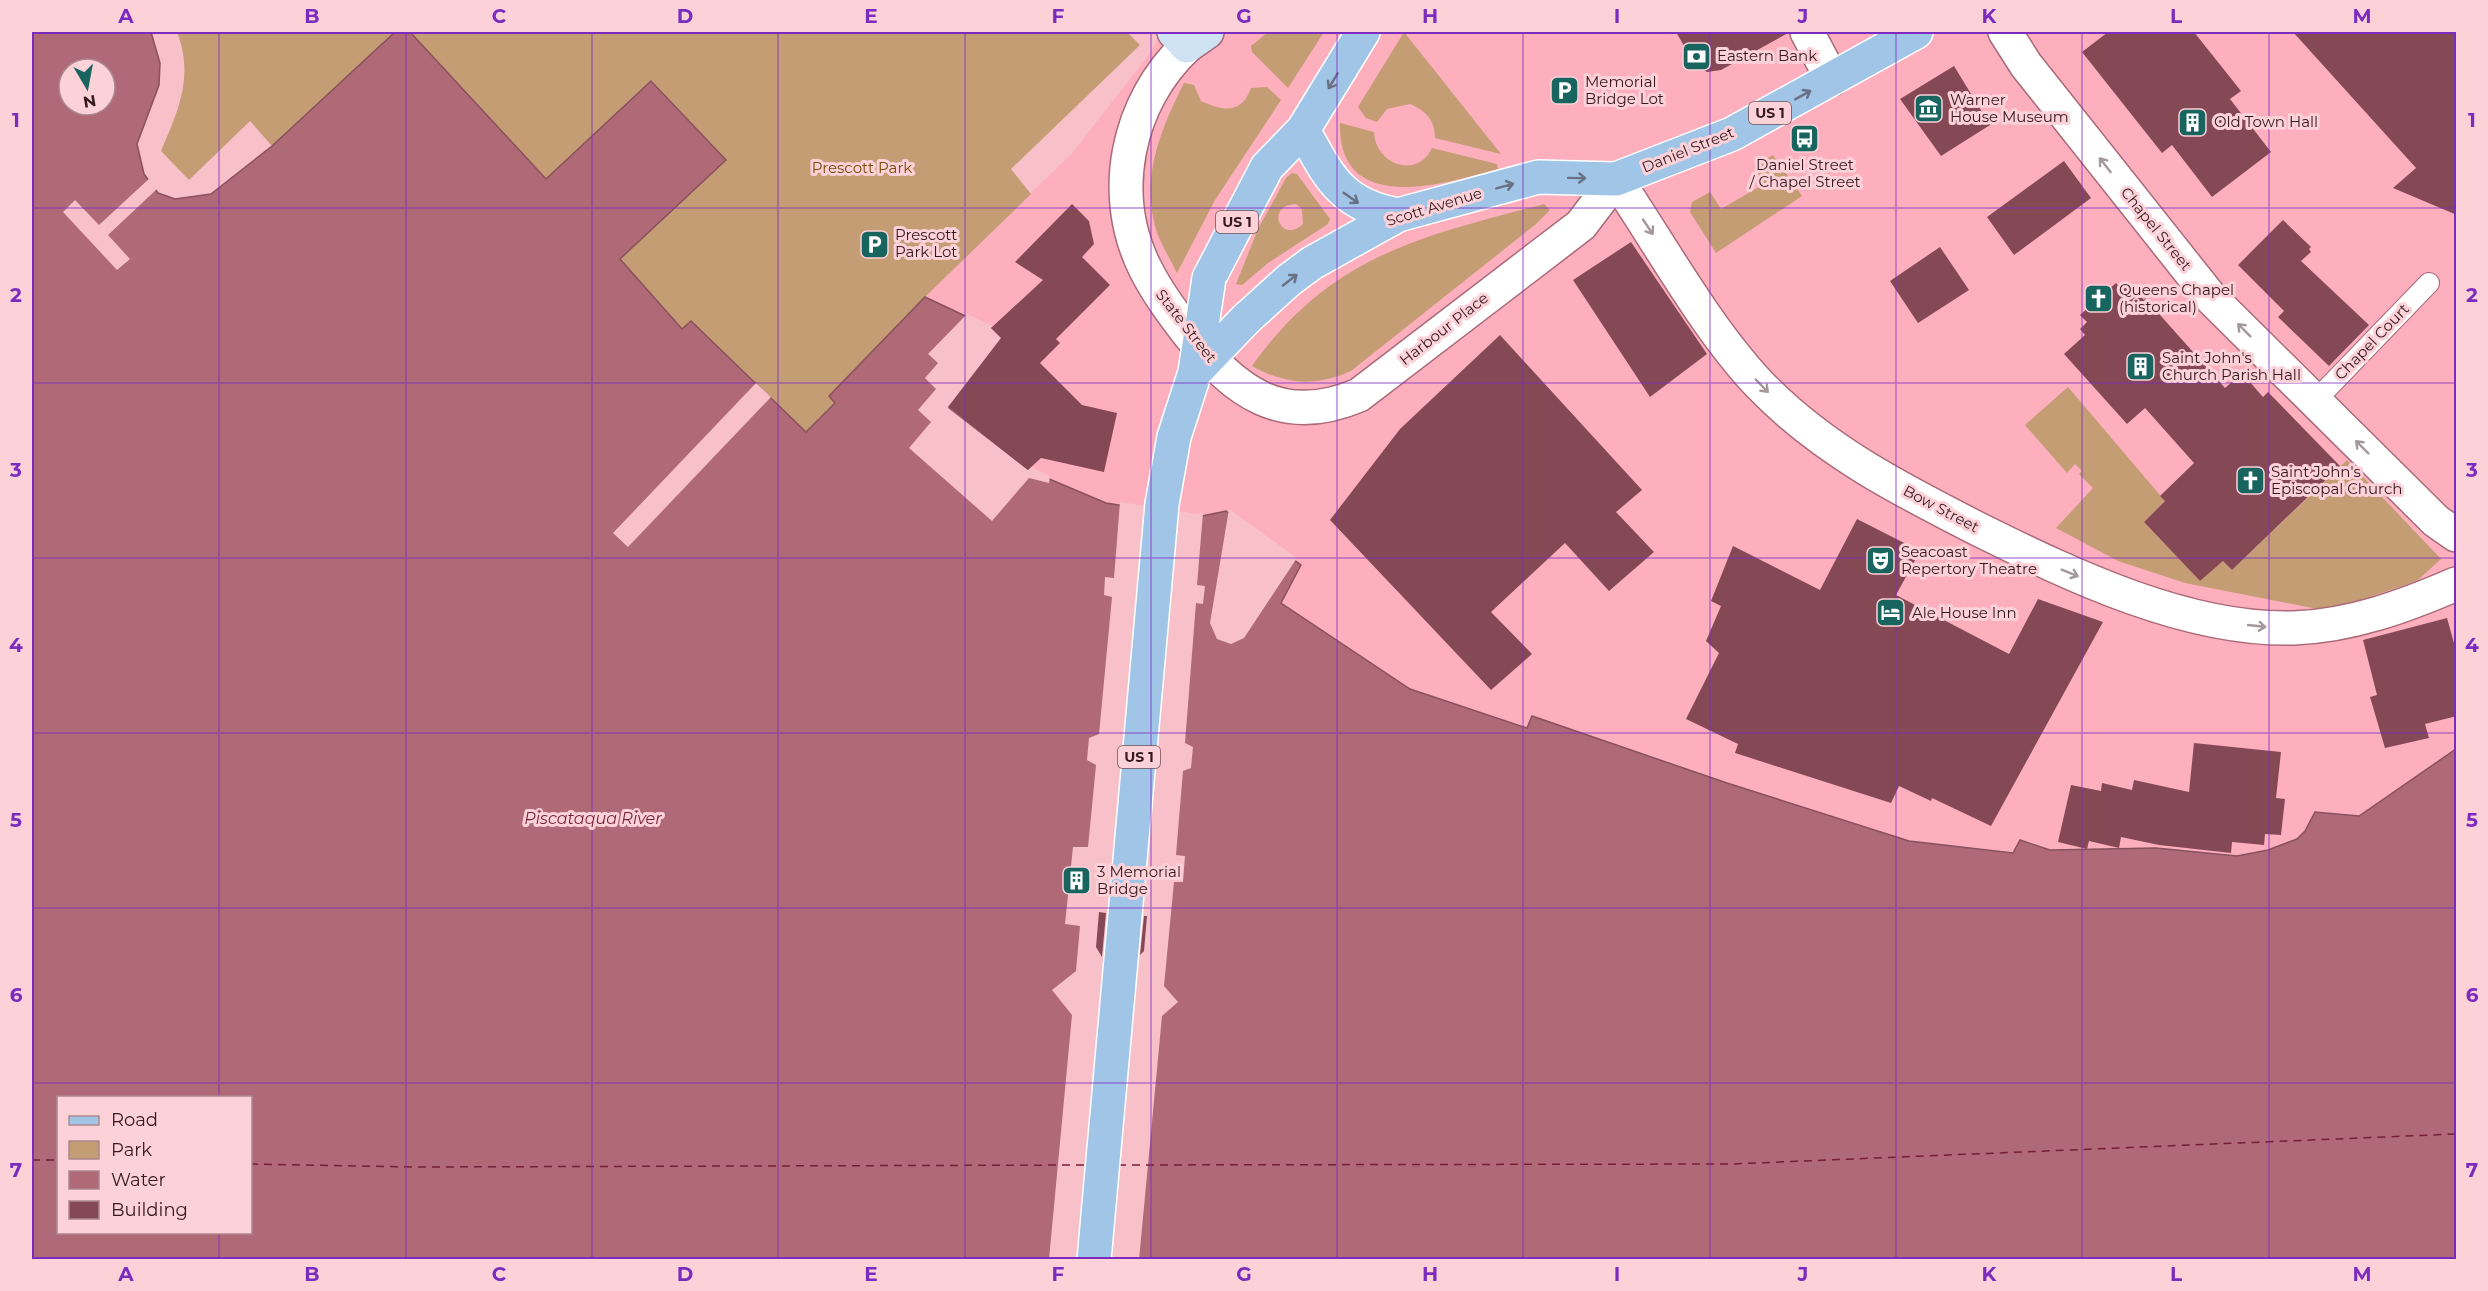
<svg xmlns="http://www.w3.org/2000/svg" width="2488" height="1291" font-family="Montserrat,sans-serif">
<rect width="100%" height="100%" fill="#f8c0c9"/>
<!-- built -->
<path fill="#fdafbe" d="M1162,32H2456V749L2359,816L2315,812L2305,831L2297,839L2268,850L2237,856L2156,848L2050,850L2021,840L2014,853L1909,841L1727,783L1532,717L1528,728L1410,689L1281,603L1197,517L1106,503L1028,470L948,407L1001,338L925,297L1073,152L1148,56Z"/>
<!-- green -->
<path fill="#c49d74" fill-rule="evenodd" d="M177,32H395L272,146L250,121L189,180L161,151C179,109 194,76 177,32Z
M410,32H1127L1140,45L1011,169L1031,194L925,297L829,396L835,403L806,432L691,322L682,330L619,259L726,160L652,81L546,180Z
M1268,32H1324L1288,88L1252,52L1251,46Z
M1404,32L1501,154L1435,138C1435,120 1426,111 1410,104L1387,109L1377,122L1366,118L1358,107Z
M1184,83L1194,85L1201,101C1223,111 1241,115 1251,88L1267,87L1281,100L1215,200L1177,273C1171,260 1163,248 1158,235C1139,180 1160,131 1184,83Z
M1340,123L1374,132C1375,164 1417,180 1432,148L1497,164L1498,169C1443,184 1338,217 1340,123Z
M1773,155L1802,196L1716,253L1690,212L1692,202L1710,192L1721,209L1764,184L1754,166Z
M1292,173L1297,174L1330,219L1328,224L1268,263L1242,285L1236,284L1258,229L1286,178ZM1296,204L1302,209L1303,224C1281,245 1264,205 1296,204Z
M1544,204L1550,210L1536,224L1351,371C1315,387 1286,385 1252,366C1331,255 1420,237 1544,204Z
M2068,387L2165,501L2144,522L2200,581L2223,561L2232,570L2347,460L2441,559L2417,581L2328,611L2185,583L2118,561L2056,528L2093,488L2079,474L2082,471L2075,464L2067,473L2025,425Z"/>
<!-- water -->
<path fill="#af6977" stroke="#8a515d" stroke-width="1.5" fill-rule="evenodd" d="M32,32H151L160,63L159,85L137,144L144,174L158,193L175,199L211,194L272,146L395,32H410L546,179L651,81L726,160L620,259L682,329L691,321L806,432L835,403L829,396L925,297L991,328L948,408L1028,470L1106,503L1197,517L1226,511L1301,565L1281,603L1410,689L1527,728L1532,716L1727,783L1909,841L2013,853L2020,840L2050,850L2156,848L2237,856L2268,850L2297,839L2305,831L2315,812L2359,816L2456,749V1259H32ZM69,69H105V105H69ZM58,1098H250V1232H58Z"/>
<!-- pier -->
<path fill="#f8c0c9" d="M151,177L158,188L108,235L130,259L117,270L63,212L75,200L99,225Z
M967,314L993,326L991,328L1001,338L948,408L1028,470L1031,467L1050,476L1049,483L1029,478L992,521L909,448L931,422L918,410L936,389L925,378L938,363L928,354Z
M756,383L771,397L628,547L613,533Z
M1120,502L1197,514L1203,513L1197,585L1205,586L1203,604L1196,603L1185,743L1193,747L1191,768L1183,771L1176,855L1185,856L1183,882H1174L1164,986L1178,1002L1162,1016L1139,1260L1049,1259L1072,1015L1052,990L1076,971L1080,926L1065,924L1073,847H1088L1096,765L1087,760L1089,738L1099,734L1112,597L1104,595L1105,577L1114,578Z
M1229,509L1297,558L1244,638L1231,644L1217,639L1210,623Z"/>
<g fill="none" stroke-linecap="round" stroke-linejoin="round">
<!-- ferry -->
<path stroke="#751f38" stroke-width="1.5" stroke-dasharray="8 6" stroke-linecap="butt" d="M32,1160H58
M250,1164L412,1167L1087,1165
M1118,1165L1731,1164L2456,1134"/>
</g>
<!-- building -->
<path fill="#854956" d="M1676,32H1788V33L1721,70L1707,72L1695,65Z
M2108,32H2194L2241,91L2230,99L2271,152L2212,197L2172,145L2162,153L2082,52Z
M2293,32H2457V215L2393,188L2416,168Z
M1954,66L1990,125L1941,156L1900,99Z
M2064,161L2091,198L2014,255L1987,217Z
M1072,204L1089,221L1094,244L1082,257L1110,285L1056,339L1060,343L1040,363L1082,405L1117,413L1104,472L1041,458L1028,470L948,407L1001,338L991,328L1043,280L1015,262Z
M2283,220L2311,247L2309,249L2311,252L2301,261L2369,325L2329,366L2278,317L2284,311L2238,265Z
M1631,242L1707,354L1650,397L1573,280Z
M1940,247L1969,290L1918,323L1890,281Z
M2116,283L2122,290L2130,284L2144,300L2145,298L2225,388L2242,373L2263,397L2268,392L2340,466L2232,570L2223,561L2200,581L2144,522L2165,501L2160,496L2194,463L2145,408L2127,424L2064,354L2085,335L2080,329L2087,322L2080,315Z
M1500,335L1642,490L1616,512L1654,552L1609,591L1565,543L1491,612L1532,654L1491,690L1330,520L1400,429Z
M1857,519L1920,551L1896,595L2009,654L2038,599L2103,622L1991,826L1932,798L1931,801L1899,786L1891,803L1735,753L1738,744L1686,719L1719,653L1706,641L1721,606L1711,601L1733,546L1820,590Z
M2447,618L2457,654V716L2425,724L2429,738L2385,748L2370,697L2377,695L2363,640Z
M2194,743L2281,752L2276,798L2285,799L2281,835L2265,834L2264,845L2232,842L2231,853L2159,845L2121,837L2119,848L2089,841L2087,849L2058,842L2071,785L2101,791L2102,783L2132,790L2134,780L2189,792Z
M1099,912L1106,913L1102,957L1096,947Z
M1144,916H1147L1144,951L1140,955Z"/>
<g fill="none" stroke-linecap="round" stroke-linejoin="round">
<defs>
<path id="lane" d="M2315,401L2429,283"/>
<path id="street" d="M1807,32L1832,79
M2005,32L2026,65L2211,298L2436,521L2456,535
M1187,46C1127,102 1108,194 1145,268C1157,292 1172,312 1188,333C1235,392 1282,428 1359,395L1581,225L1616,179C1660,244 1706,328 1759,384C1821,449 1901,490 1980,530C2073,576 2188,631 2294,628C2351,626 2405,606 2456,584"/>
<path id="secondary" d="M1174,32L1187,46L1207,32"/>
<path id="primary" d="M1303,130C1329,177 1341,205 1398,215
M1209,278L1267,167L1303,130L1363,32
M1246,319L1289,280L1312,263L1398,215L1538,177L1616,179L1732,134L1916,32
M1094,1260L1162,504L1174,437L1195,372"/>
</defs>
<!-- lane casing -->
<use href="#lane" stroke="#aa6a77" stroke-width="22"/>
<!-- street casing -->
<use href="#street" stroke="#aa6a77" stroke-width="36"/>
<!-- secondary casing -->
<use href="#secondary" stroke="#aa6a77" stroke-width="36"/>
<!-- primary casing -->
<use href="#primary" stroke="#fff" stroke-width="36"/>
<!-- lane -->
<use href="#lane" stroke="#fff" stroke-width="20"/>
<!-- street -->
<use href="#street" stroke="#fff" stroke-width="33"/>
<!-- secondary -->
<use href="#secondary" stroke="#cfe2f3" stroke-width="33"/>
<!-- primary -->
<use href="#primary" stroke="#a0c5e7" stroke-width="33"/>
<defs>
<path id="primary-bridge" d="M1195,372L1209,278
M1195,372L1246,319"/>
</defs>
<!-- primary-bridge casing -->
<use href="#primary-bridge" stroke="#fff" stroke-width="36" stroke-linecap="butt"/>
<!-- primary-bridge -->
<use href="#primary-bridge" stroke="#a0c5e7" stroke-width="33"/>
</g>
<!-- one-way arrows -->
<defs><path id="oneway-shaft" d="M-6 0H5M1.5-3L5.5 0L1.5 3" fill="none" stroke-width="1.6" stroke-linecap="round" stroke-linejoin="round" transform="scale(1.5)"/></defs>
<g stroke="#6a7083">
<use href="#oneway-shaft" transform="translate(1333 81) rotate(121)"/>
<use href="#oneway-shaft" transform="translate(1803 95) rotate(-29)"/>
<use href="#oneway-shaft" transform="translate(1577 178) rotate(1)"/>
<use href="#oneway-shaft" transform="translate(1505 186) rotate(-15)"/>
<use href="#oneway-shaft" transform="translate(1351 198) rotate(35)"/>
<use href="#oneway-shaft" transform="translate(1290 280) rotate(-38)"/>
</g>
<g stroke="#a4989a">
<use href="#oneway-shaft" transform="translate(2105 165) rotate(-128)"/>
<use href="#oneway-shaft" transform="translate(1648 227) rotate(56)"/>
<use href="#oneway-shaft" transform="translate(2244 330) rotate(-135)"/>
<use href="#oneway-shaft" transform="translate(1762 386) rotate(46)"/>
<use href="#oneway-shaft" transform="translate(2362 447) rotate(-135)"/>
<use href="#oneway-shaft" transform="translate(2070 573) rotate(22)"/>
<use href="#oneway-shaft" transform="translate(2257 626) rotate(6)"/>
</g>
<!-- grid -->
<path fill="none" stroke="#7b2cbf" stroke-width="1.5" stroke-opacity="0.55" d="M219,32V1098M406,32V1260M592,32V1260M778,32V1260M965,32V1260M1151,32V1260M1337,32V1260M1523,32V1260M1710,32V1260M1896,32V1260M2082,32V1260M2269,32V1260M32,208H2456M32,383H2456M32,558H2456M32,733H2456M32,908H2456M32,1083H2456M219,1232V1260"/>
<!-- icons -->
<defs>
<symbol id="bank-square" viewBox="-11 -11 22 22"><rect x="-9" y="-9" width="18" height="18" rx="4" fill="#18645e" stroke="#fcd1d8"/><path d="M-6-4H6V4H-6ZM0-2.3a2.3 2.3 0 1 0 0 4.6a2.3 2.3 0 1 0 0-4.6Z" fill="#fff"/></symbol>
<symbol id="parking-square" viewBox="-11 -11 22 22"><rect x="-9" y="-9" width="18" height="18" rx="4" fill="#18645e" stroke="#fcd1d8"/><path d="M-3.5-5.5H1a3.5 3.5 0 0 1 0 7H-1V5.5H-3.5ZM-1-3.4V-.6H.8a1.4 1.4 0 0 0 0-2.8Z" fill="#fff"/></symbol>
<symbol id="museum-square" viewBox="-11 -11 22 22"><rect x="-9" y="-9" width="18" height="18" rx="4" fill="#18645e" stroke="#fcd1d8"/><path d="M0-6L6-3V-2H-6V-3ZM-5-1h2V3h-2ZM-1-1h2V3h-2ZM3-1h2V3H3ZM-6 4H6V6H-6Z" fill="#fff"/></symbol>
<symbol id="building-square" viewBox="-11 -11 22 22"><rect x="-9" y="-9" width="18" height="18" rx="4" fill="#18645e" stroke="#fcd1d8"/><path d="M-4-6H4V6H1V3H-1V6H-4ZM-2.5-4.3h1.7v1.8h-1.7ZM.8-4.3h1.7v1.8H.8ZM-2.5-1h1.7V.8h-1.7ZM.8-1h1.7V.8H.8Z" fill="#fff"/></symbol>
<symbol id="bus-square" viewBox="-11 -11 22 22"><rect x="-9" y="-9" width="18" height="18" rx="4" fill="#18645e" stroke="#fcd1d8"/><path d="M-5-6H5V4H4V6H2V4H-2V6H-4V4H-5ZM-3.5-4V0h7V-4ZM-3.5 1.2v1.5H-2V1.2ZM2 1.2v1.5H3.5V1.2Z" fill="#fff"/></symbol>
<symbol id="church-square" viewBox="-11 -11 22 22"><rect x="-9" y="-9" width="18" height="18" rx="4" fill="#18645e" stroke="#fcd1d8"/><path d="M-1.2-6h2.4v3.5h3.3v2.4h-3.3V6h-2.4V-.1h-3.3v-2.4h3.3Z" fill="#fff"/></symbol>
<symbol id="theatre-square" viewBox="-11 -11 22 22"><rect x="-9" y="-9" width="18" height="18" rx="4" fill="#18645e" stroke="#fcd1d8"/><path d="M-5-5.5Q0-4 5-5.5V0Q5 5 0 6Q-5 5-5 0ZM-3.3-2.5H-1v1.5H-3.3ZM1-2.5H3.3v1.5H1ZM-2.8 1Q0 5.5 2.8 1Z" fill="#fff"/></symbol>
<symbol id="hotel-square" viewBox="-11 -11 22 22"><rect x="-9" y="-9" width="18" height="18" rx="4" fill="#18645e" stroke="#fcd1d8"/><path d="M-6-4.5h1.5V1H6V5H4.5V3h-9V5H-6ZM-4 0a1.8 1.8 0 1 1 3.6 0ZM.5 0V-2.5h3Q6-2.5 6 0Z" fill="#fff"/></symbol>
</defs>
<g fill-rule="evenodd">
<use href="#bank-square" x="1680" y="40" width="33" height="33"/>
<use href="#parking-square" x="1548" y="74" width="33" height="33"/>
<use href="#museum-square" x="1912" y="92" width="33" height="33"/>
<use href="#building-square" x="2176" y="106" width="33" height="33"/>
<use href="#bus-square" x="1788" y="122" width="33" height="33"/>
<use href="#parking-square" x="858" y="228" width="33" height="33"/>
<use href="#church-square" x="2082" y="282" width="33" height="33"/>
<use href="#building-square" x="2124" y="350" width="33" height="33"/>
<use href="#church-square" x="2234" y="464" width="33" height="33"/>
<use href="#theatre-square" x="1864" y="544" width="33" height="33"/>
<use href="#hotel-square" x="1874" y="596" width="33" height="33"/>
<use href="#building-square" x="1060" y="864" width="33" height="33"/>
</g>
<g text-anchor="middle" stroke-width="6" stroke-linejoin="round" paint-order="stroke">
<!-- shield labels -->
<g fill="#fcd1d8" stroke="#705156" stroke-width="1.5">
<rect x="1749" y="102" width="42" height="22" rx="4.5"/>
<rect x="1216" y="211" width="42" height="22" rx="4.5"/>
<rect x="1118" y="746" width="42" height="22" rx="4.5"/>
</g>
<g font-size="14" font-weight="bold" fill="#341a1f">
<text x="1770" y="118">US 1</text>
<text x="1237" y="227">US 1</text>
<text x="1139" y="762">US 1</text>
</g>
<!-- poi labels -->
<g font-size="15" fill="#341a1f" stroke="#fcd1d8" text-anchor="start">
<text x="1717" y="61">Eastern Bank</text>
<text x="1585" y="87">Memorial<tspan x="1585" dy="17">Bridge Lot</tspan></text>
<text x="1950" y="105">Warner<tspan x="1950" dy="17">House Museum</tspan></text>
<text x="2214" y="127">Old Town Hall</text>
<text x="1805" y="170" text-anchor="middle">Daniel Street<tspan x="1805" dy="17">/ Chapel Street</tspan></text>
<text x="895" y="240">Prescott<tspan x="895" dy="17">Park Lot</tspan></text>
<text x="2119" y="295">Queens Chapel<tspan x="2119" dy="17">(historical)</tspan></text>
<text x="2162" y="363">Saint John's<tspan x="2162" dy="17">Church Parish Hall</tspan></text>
<text x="2271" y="477">Saint John's<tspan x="2271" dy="17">Episcopal Church</tspan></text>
<text x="1901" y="557">Seacoast<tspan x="1901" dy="17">Repertory Theatre</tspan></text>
<text x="1912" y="618">Ale House Inn</text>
<text x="1097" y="877">3 Memorial<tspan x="1097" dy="17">Bridge</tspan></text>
</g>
<!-- street labels -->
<g font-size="15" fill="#341a1f" stroke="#fcd1d8">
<text transform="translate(1688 150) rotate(-22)" y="5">Daniel Street</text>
<text transform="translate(1434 207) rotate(-17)" y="5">Scott Avenue</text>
<text transform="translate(2156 229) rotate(51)" y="5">Chapel Street</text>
<text transform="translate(1186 326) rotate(52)" y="5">State Street</text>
<text transform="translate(1444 329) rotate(-38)" y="5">Harbour Place</text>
<text transform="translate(2372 342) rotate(-46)" y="5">Chapel Court</text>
<text transform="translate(1941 509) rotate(28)" y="5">Bow Street</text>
</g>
<!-- park labels -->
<g font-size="15" fill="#7a4a08" stroke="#fcd1d8">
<text x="862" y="173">Prescott Park</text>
</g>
<!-- water labels -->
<g font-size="16" font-style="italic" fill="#751f38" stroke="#fcd1d8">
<text x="593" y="824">Piscataqua River</text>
</g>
</g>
<!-- border -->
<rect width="2488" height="1291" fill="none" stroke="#fcd1d8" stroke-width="66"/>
<!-- legend -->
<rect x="57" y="1096" width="195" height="138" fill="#fcd1d8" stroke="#ac888e" stroke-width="1.5"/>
<rect x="69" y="1116" width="30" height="9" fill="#a0c5e7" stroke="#ac888e" stroke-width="1.5"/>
<text x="111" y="1126" font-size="18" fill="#341a1f">Road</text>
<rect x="69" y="1141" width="30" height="18" fill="#c49d74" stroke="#ac888e" stroke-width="1.5"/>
<text x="111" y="1156" font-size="18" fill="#341a1f">Park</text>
<rect x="69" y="1171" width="30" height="18" fill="#af6977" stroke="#ac888e" stroke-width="1.5"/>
<text x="111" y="1186" font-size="18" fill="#341a1f">Water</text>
<rect x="69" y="1201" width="30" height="18" fill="#854956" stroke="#ac888e" stroke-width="1.5"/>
<text x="111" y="1216" font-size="18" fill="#341a1f">Building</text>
<!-- north arrow -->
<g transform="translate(87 87) rotate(170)"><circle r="28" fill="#fcd1d8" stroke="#ac888e" stroke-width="1.5"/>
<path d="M0-4.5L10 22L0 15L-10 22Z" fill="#18645e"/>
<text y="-9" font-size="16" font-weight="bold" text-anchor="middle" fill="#341a1f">N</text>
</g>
<rect x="33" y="33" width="2422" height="1225" fill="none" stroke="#7b2cbf" stroke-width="2"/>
<g font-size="20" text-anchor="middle" font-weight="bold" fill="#7b2cbf">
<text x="126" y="23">A</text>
<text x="312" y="23">B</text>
<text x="499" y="23">C</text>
<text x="685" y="23">D</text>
<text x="871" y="23">E</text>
<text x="1058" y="23">F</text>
<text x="1244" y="23">G</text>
<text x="1430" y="23">H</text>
<text x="1617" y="23">I</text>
<text x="1803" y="23">J</text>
<text x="1989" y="23">K</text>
<text x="2176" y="23">L</text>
<text x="2362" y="23">M</text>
<text x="16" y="127">1</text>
<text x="2472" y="127">1</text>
<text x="16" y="302">2</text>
<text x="2472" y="302">2</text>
<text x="16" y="477">3</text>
<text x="2472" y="477">3</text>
<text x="16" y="652">4</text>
<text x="2472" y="652">4</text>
<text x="16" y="827">5</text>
<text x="2472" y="827">5</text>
<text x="16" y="1002">6</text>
<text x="2472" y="1002">6</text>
<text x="16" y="1177">7</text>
<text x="2472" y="1177">7</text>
<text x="126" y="1281">A</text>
<text x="312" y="1281">B</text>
<text x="499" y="1281">C</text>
<text x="685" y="1281">D</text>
<text x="871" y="1281">E</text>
<text x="1058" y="1281">F</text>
<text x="1244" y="1281">G</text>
<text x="1430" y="1281">H</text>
<text x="1617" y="1281">I</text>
<text x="1803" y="1281">J</text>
<text x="1989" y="1281">K</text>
<text x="2176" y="1281">L</text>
<text x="2362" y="1281">M</text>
</g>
</svg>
